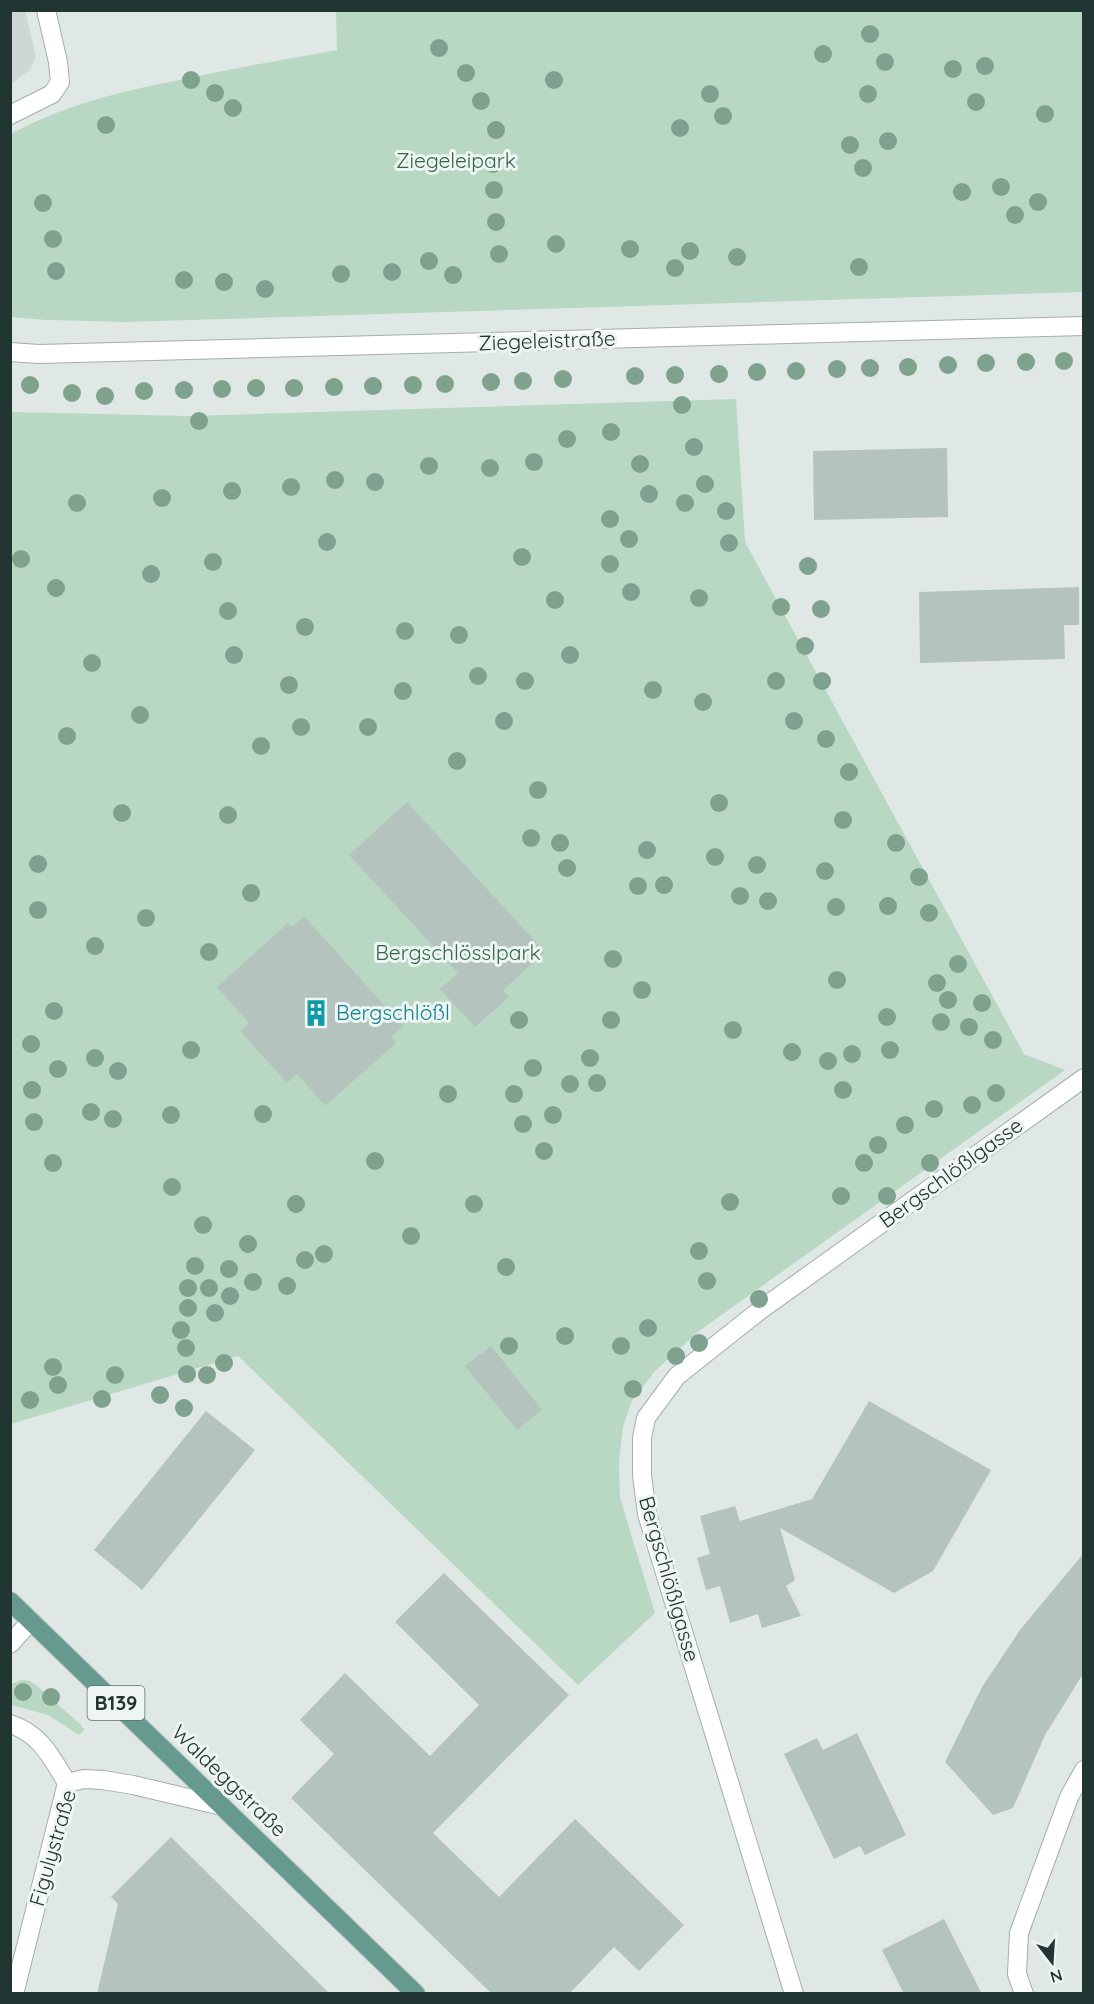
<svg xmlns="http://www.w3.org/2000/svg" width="1094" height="2004" font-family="Quicksand,sans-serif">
<rect width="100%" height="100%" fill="#dfe8e4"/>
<!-- built -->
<path fill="#cdd8d3" d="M11,10L25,11L36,57L29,71L11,84Z"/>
<!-- green -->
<path fill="#b9d8c3" d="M336,11H1083V292L125,322L47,320L11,317V134C62,106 118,92 175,81C229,69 282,60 337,50Z
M736,399L745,542L1024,1054L1065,1070L699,1331L655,1371L632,1401L623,1427L619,1460L620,1498L655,1613L578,1685L238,1356L11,1424L10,412L190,416Z
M22,1680L30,1681L36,1685L81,1725L84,1730L79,1735L48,1715L11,1705V1684Z"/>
<!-- building -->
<path fill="#b4c3bd" d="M947,448L948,517L814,520L813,451Z
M1079,587V625H1064L1065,659L920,663L919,592Z
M407,802L545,952L503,990L509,997L475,1027L440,989L458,973L349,855Z
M304,916L403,1026L392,1037L396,1043L325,1106L297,1074L287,1083L240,1031L249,1023L217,987L288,923L291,927Z
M491,1346L542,1410L517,1430L465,1366Z
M869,1401L991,1470L933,1571L894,1593L780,1528L795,1580L786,1586L801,1616L762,1628L758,1614L730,1623L720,1586L706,1590L697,1558L710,1554L700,1516L735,1506L740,1521L812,1499Z
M206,1411L255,1450L142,1590L94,1550Z
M1083,1554V1674L1045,1735L1013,1808L993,1815L945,1762L982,1687L1020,1630Z
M444,1573L569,1695L433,1833L499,1897L575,1819L684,1925L639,1971L614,1947L569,1994H492L291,1798L334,1754L300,1720L345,1673L430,1756L479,1705L395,1622Z
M857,1733L906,1835L865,1855L860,1846L834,1859L784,1754L817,1738L823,1750Z
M171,1837L330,1994H97L118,1904L111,1897Z
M944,1919L982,1994H904L882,1950Z"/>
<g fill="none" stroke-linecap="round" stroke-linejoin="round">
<defs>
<path id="minor" d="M10,115L52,94L60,82L58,62L46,10
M10,1644L31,1621
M10,1724C40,1733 52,1758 67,1783
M67,1783L84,1779L103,1780L133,1785L222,1806
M14,1994L67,1783
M794,1994L647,1514L642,1475V1438L646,1418L677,1376L759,1311L1084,1078
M1024,1994L1017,1974L1019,1933L1069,1797L1084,1770"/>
<path id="tertiary" d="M10,352L39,354L1084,326"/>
<path id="primary" d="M10,1601L416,1994"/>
</defs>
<!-- minor casing -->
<use href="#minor" stroke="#a2afab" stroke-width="20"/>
<!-- tertiary casing -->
<use href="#tertiary" stroke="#a2afab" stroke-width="20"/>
<!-- primary casing -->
<use href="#primary" stroke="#bcc3c2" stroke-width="20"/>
<!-- minor -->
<use href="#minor" stroke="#fff" stroke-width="18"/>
<!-- tertiary -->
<use href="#tertiary" stroke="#fff" stroke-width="18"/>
<!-- primary -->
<use href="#primary" stroke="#679a8f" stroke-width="18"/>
</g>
<!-- trees -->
<g fill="#7fa28f">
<circle cx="870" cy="34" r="9"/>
<circle cx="439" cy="48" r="9"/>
<circle cx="823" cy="54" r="9"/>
<circle cx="885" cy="62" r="9"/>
<circle cx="985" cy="66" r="9"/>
<circle cx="953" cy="69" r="9"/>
<circle cx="466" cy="73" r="9"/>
<circle cx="191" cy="80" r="9"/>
<circle cx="554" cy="80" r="9"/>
<circle cx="215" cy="93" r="9"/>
<circle cx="710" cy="94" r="9"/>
<circle cx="868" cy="94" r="9"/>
<circle cx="481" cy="101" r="9"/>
<circle cx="976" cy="102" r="9"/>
<circle cx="233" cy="108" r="9"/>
<circle cx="1045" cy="114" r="9"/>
<circle cx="723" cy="116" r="9"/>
<circle cx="106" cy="125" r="9"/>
<circle cx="680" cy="128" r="9"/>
<circle cx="496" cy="130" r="9"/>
<circle cx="888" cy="141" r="9"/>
<circle cx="850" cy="145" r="9"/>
<circle cx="493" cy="164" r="9"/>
<circle cx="863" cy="168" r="9"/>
<circle cx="1001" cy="187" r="9"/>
<circle cx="494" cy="190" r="9"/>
<circle cx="962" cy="192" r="9"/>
<circle cx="1038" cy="202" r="9"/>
<circle cx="43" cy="203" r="9"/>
<circle cx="1015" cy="215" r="9"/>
<circle cx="496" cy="222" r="9"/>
<circle cx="53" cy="239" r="9"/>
<circle cx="556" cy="244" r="9"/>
<circle cx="630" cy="249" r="9"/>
<circle cx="690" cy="251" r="9"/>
<circle cx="499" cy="254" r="9"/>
<circle cx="737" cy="257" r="9"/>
<circle cx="429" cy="261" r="9"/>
<circle cx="859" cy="267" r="9"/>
<circle cx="675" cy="268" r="9"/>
<circle cx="56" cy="271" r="9"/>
<circle cx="392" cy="272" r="9"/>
<circle cx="341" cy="274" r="9"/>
<circle cx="453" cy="275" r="9"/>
<circle cx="184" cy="280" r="9"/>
<circle cx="224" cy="282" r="9"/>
<circle cx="265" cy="289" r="9"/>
<circle cx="1064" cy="361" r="9"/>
<circle cx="1026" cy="362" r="9"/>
<circle cx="986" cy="363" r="9"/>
<circle cx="948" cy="365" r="9"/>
<circle cx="908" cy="367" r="9"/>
<circle cx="870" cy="368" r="9"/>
<circle cx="837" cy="369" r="9"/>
<circle cx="796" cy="371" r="9"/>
<circle cx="757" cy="372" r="9"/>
<circle cx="719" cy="374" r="9"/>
<circle cx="675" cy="375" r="9"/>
<circle cx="635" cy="376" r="9"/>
<circle cx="563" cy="379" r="9"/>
<circle cx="523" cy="381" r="9"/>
<circle cx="491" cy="382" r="9"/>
<circle cx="445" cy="384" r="9"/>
<circle cx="30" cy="385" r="9"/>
<circle cx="413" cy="385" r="9"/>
<circle cx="373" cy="386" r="9"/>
<circle cx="334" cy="387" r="9"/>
<circle cx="256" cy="388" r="9"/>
<circle cx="294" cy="388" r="9"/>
<circle cx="222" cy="389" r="9"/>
<circle cx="184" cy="390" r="9"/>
<circle cx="144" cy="391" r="9"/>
<circle cx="72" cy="393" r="9"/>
<circle cx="105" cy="396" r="9"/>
<circle cx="682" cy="405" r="9"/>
<circle cx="199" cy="421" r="9"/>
<circle cx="611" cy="432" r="9"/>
<circle cx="567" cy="439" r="9"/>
<circle cx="694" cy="447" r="9"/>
<circle cx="534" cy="462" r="9"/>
<circle cx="640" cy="464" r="9"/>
<circle cx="429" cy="466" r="9"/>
<circle cx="490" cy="468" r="9"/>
<circle cx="335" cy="480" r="9"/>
<circle cx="375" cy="482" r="9"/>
<circle cx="705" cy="484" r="9"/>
<circle cx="291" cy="487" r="9"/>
<circle cx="232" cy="491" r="9"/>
<circle cx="649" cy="494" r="9"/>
<circle cx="162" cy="498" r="9"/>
<circle cx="77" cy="503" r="9"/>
<circle cx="685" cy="503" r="9"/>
<circle cx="726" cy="511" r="9"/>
<circle cx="610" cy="519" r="9"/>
<circle cx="629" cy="539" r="9"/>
<circle cx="327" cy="542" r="9"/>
<circle cx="729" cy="543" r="9"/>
<circle cx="522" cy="557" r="9"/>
<circle cx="21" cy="559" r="9"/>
<circle cx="213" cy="562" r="9"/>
<circle cx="610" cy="564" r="9"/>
<circle cx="808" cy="566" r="9"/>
<circle cx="151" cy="574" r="9"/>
<circle cx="56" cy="588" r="9"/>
<circle cx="631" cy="592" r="9"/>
<circle cx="699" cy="598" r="9"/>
<circle cx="555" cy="600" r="9"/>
<circle cx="781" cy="607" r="9"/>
<circle cx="821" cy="609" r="9"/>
<circle cx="228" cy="611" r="9"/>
<circle cx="305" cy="627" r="9"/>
<circle cx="405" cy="631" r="9"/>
<circle cx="459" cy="635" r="9"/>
<circle cx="805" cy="646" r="9"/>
<circle cx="234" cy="655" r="9"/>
<circle cx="570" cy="655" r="9"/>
<circle cx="92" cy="663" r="9"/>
<circle cx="478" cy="676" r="9"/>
<circle cx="525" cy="681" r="9"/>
<circle cx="776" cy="681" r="9"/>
<circle cx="822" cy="681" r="9"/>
<circle cx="289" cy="685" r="9"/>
<circle cx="653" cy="690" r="9"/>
<circle cx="403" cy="691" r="9"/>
<circle cx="703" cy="702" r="9"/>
<circle cx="140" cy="715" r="9"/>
<circle cx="504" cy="721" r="9"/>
<circle cx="794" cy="721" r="9"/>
<circle cx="301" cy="727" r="9"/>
<circle cx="368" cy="727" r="9"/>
<circle cx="67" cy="736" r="9"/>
<circle cx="826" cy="739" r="9"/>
<circle cx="261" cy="746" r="9"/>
<circle cx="457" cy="761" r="9"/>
<circle cx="849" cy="772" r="9"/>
<circle cx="538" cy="790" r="9"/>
<circle cx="719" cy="803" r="9"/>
<circle cx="122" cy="813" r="9"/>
<circle cx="228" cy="815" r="9"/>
<circle cx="843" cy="820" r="9"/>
<circle cx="531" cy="838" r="9"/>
<circle cx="560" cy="843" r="9"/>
<circle cx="896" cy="843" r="9"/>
<circle cx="647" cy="850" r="9"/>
<circle cx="715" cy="857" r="9"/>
<circle cx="38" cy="864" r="9"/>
<circle cx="757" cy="865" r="9"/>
<circle cx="567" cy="868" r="9"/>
<circle cx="825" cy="871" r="9"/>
<circle cx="919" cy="877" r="9"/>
<circle cx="664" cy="885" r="9"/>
<circle cx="638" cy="886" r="9"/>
<circle cx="251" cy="893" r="9"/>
<circle cx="740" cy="896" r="9"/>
<circle cx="768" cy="901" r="9"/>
<circle cx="888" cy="906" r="9"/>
<circle cx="836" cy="907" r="9"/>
<circle cx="38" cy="910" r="9"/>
<circle cx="929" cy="913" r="9"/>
<circle cx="146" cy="918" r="9"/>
<circle cx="95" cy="946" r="9"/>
<circle cx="209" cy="952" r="9"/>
<circle cx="613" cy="959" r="9"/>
<circle cx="958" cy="964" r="9"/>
<circle cx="837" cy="980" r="9"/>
<circle cx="937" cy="983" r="9"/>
<circle cx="642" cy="990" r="9"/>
<circle cx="948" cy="1000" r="9"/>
<circle cx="982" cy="1003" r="9"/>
<circle cx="54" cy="1011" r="9"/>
<circle cx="887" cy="1017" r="9"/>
<circle cx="519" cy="1020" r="9"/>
<circle cx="611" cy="1020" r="9"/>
<circle cx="941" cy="1022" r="9"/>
<circle cx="969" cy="1027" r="9"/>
<circle cx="733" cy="1030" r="9"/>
<circle cx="993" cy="1040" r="9"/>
<circle cx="31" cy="1044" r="9"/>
<circle cx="191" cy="1050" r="9"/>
<circle cx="890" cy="1050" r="9"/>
<circle cx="792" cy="1052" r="9"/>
<circle cx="852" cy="1054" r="9"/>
<circle cx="95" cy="1058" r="9"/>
<circle cx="590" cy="1058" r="9"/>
<circle cx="828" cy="1061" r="9"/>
<circle cx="533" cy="1068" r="9"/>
<circle cx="58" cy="1069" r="9"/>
<circle cx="118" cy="1071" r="9"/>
<circle cx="597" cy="1083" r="9"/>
<circle cx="570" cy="1084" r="9"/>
<circle cx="32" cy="1090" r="9"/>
<circle cx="843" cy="1090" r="9"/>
<circle cx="996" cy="1093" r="9"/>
<circle cx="448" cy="1094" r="9"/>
<circle cx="514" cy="1094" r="9"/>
<circle cx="972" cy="1105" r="9"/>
<circle cx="934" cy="1109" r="9"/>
<circle cx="91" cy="1112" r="9"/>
<circle cx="263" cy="1114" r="9"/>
<circle cx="171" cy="1115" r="9"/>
<circle cx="553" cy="1115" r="9"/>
<circle cx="113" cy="1119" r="9"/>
<circle cx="34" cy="1122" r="9"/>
<circle cx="523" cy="1124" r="9"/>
<circle cx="905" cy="1125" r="9"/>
<circle cx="878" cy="1145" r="9"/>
<circle cx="544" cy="1151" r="9"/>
<circle cx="375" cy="1161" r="9"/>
<circle cx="53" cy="1163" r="9"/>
<circle cx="864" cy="1163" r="9"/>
<circle cx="930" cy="1163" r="9"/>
<circle cx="172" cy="1187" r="9"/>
<circle cx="841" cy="1196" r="9"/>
<circle cx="887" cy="1196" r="9"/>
<circle cx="730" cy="1202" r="9"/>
<circle cx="296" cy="1204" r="9"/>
<circle cx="474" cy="1204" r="9"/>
<circle cx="203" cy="1225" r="9"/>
<circle cx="411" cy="1236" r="9"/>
<circle cx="248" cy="1244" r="9"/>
<circle cx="699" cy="1251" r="9"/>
<circle cx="324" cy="1254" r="9"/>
<circle cx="305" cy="1260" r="9"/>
<circle cx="195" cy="1266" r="9"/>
<circle cx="506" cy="1267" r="9"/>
<circle cx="229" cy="1269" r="9"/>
<circle cx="707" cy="1281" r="9"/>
<circle cx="253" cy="1282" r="9"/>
<circle cx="287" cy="1286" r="9"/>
<circle cx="188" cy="1288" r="9"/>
<circle cx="209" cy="1288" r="9"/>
<circle cx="230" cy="1296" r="9"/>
<circle cx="759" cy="1299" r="9"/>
<circle cx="188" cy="1308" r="9"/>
<circle cx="215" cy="1313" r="9"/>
<circle cx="648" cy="1328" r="9"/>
<circle cx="181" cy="1330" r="9"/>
<circle cx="565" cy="1336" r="9"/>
<circle cx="699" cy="1343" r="9"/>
<circle cx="509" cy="1346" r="9"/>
<circle cx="621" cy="1346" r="9"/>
<circle cx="186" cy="1348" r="9"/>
<circle cx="676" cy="1356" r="9"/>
<circle cx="224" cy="1363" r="9"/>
<circle cx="53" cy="1367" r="9"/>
<circle cx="187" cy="1374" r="9"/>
<circle cx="115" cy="1375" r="9"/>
<circle cx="207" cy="1375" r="9"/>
<circle cx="58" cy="1385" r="9"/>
<circle cx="633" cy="1389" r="9"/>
<circle cx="160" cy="1395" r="9"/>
<circle cx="102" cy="1399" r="9"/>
<circle cx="30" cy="1400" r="9"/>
<circle cx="184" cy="1408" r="9"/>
<circle cx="23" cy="1692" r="9"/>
<circle cx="51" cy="1697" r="9"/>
</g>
<!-- icons -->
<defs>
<symbol id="building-bare" viewBox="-9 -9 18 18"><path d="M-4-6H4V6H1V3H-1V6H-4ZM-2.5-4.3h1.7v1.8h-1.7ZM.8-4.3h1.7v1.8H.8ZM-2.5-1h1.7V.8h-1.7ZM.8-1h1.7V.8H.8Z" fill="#0f9aa8" stroke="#eef5f2" stroke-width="2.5" paint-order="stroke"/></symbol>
</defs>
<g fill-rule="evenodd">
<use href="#building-bare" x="297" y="994" width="38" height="38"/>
</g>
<g text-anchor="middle" stroke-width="6" stroke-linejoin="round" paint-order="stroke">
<!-- shield labels -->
<rect fill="#eef5f2" stroke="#5e6f6c" stroke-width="1.5" x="87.5" y="1686" width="57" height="34" rx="4.5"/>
<g font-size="20" font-weight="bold" fill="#213632">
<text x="116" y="1710">B139</text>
</g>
<!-- park labels -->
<g font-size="21" fill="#306949" stroke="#eef5f2">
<text x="456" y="168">Ziegeleipark</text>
<text x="458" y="960">Bergschlösslpark</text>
</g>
<!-- street labels -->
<g font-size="21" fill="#213632" stroke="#eef5f2">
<text transform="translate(547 341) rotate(-2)" y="7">Ziegeleistraße</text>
<text transform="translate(951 1173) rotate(-36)" y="7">Bergschlößlgasse</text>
<text transform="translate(669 1579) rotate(74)" y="7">Bergschlößlgasse</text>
<text transform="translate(229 1781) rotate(44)" y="7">Waldeggstraße</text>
<text transform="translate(53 1848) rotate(-74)" y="7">Figulystraße</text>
</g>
<!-- culture labels -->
<g font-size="21" fill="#0d838f" stroke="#eef5f2" text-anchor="start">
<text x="336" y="1020">Bergschlößl</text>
</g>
</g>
<!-- border -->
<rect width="1094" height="2004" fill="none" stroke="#213632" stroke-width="24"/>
<!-- north arrow -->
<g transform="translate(1052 1962) rotate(163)" stroke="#eef5f2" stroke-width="4.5" paint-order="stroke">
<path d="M0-4.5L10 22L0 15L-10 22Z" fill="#213632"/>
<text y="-9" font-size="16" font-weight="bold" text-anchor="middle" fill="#213632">N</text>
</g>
</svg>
